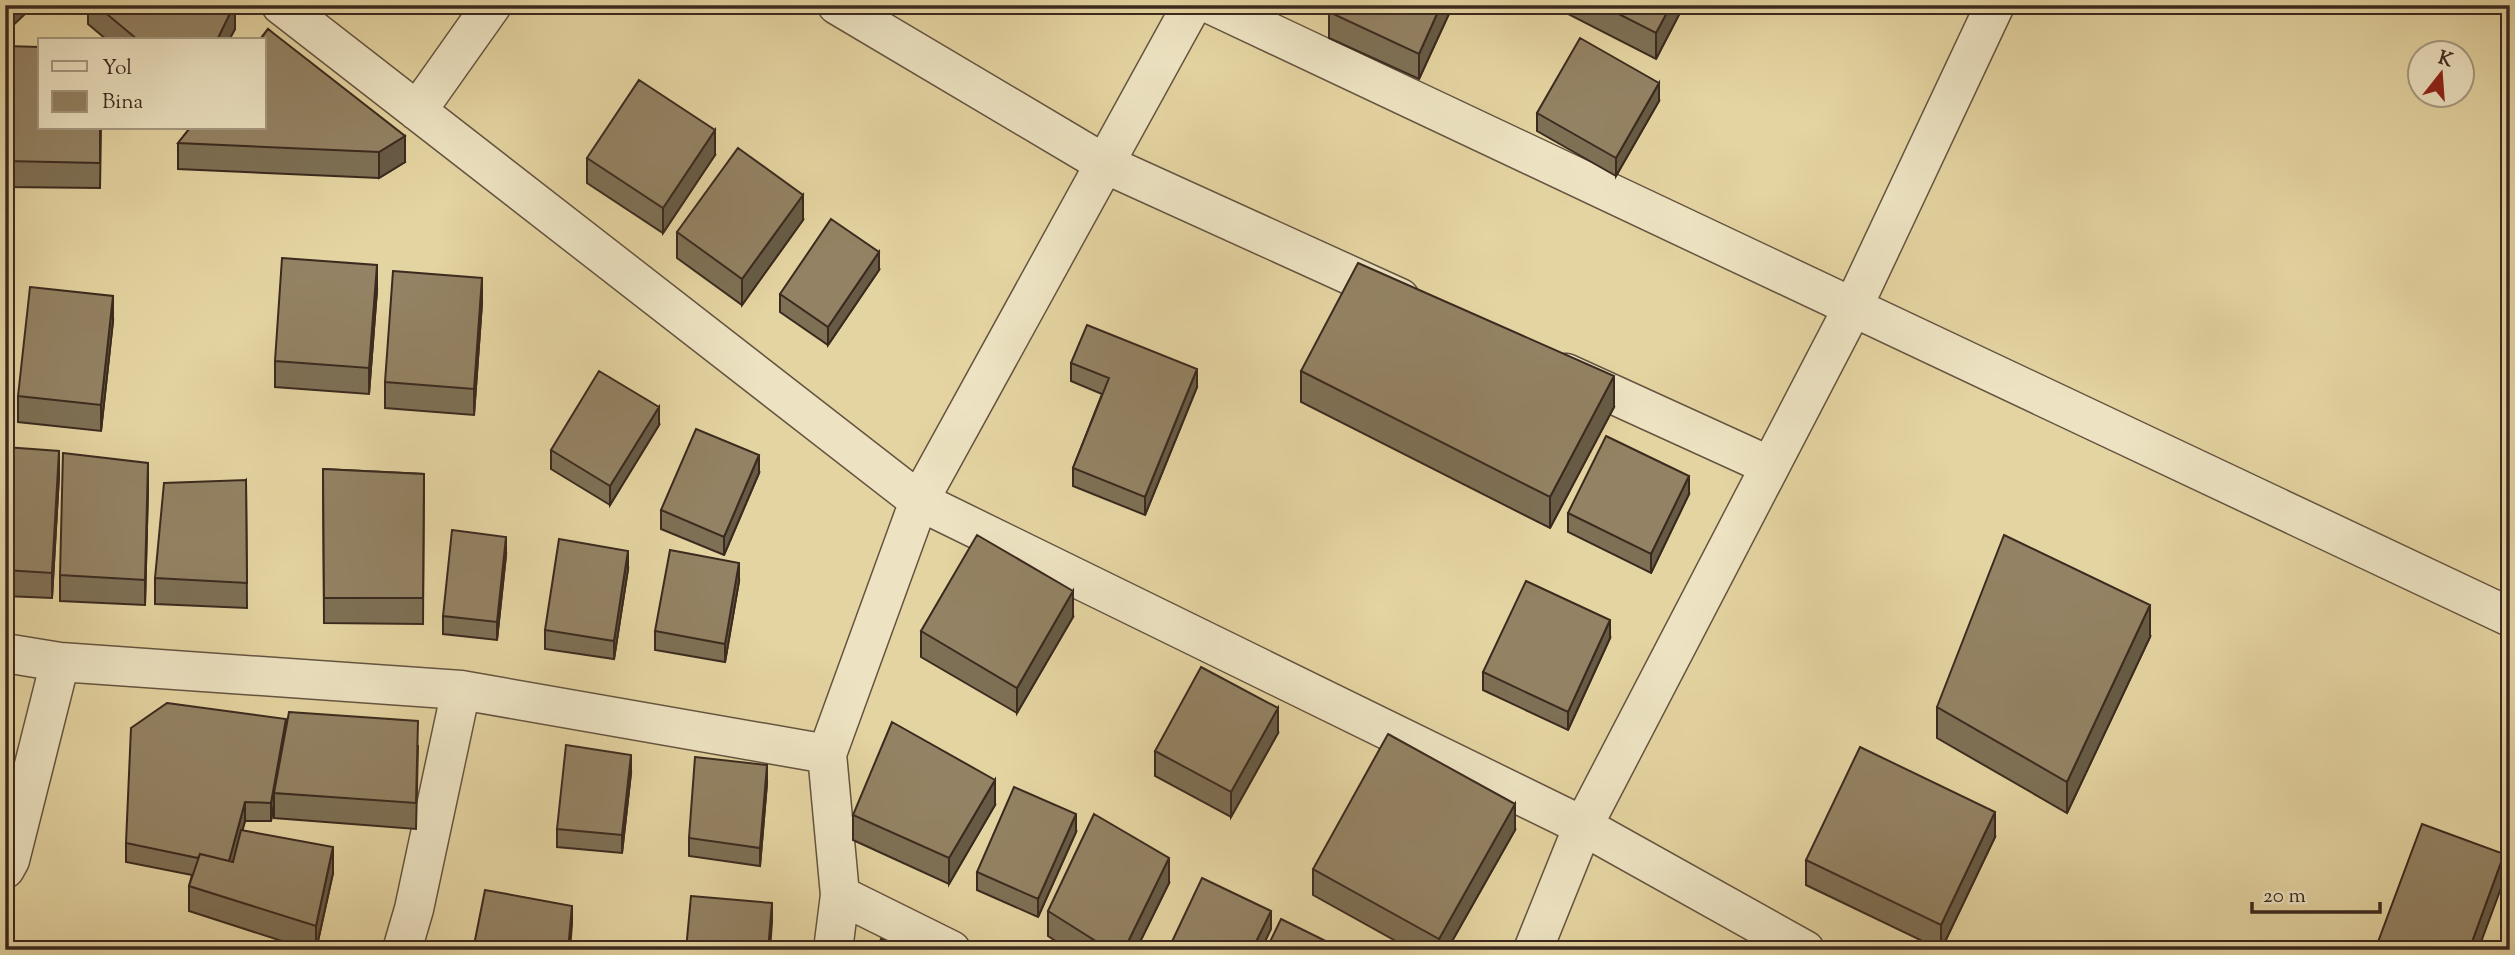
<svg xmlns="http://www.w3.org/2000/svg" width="2515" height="955" font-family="'Sorts Mill Goudy',serif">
<rect width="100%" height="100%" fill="#e4d4a1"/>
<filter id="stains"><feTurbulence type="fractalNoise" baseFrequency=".00286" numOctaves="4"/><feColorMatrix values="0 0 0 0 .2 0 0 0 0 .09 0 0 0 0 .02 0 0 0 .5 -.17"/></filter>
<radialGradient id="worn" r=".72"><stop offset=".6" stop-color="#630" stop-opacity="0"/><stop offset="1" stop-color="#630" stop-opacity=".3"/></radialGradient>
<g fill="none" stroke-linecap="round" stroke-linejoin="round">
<defs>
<path id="street" d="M281,5L919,501L1583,826L1805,950
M837,5L1105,164L1400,298
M1212,5L2510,617
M417,111L492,5
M1566,373L1770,466
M5,653L60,662L461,690L827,754
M5,869L10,860L60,662
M840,895L951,950
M402,950L414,909L461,690
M833,950L840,895L827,754L919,501L1192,5
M1533,950L1583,826L1852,309L1995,5"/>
</defs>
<!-- street casing -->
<use href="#street" stroke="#655440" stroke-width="41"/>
<!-- street -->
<use href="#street" stroke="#ede3c2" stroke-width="38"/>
</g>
<!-- wall -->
<path fill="#7e7055" stroke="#3b2a1f" stroke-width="2" d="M88,5H235V29L229,40H107L88,24Z
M1453,5L1419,79L1329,38V12Z
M1566,5H1684L1656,59L1566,13Z
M268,29L405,162L379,178L178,169V143Z
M5,46L101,128L100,188L5,187Z
M1659,101L1616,176L1537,131V113Z
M715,155L663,233L587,183V158Z
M803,220L742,305L677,258V232Z
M879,270L828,345L780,312V294Z
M377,290L369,394L275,387V361Z
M482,303L474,415L385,408V382Z
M113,321L101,431L18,422V396Z
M1071,363L1197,387L1145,515L1073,486V468L1102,394L1071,381Z
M1301,371L1614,407L1550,528L1301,402Z
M659,425L610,505L551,469V450Z
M5,447L59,476L52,598L5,596Z
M323,469L424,474L423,624L324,623Z
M759,473L724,555L661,529V510Z
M246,480L247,608L155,604V578Z
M148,488L145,605L60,601V575Z
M1689,494L1651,573L1568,532V513Z
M506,555L497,640L443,634V616Z
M628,569L614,659L545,649V630Z
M739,581L725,662L655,650V631Z
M1073,617L1017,713L921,657V631Z
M2150,637L2067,813L1937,738V707Z
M1610,638L1568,730L1483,690V672Z
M286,730L418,746L416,829L274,818V803L271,821H245L242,831L333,873L316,950H310L189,911V886L192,875L126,862V843Z
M1278,733L1231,817L1155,776V751Z
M631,773L622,853L557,847V829Z
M767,783L760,866L689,856V838Z
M995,805L949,884L853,840V815Z
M1515,830L1447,950H1412L1313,895V869Z
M1076,832L1038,917L977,890V872Z
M1995,837L1941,950L1806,885V860Z
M1169,883L1136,950H1069L1048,936V911Z"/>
<!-- shaded-wall -->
<path fill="#675b45" stroke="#3b2a1f" stroke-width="2" d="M8,5H26V13L5,33V8Z
M234,5H235V29L229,40H217Z
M1441,5H1453L1419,79V54Z
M1671,5H1684L1656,59V33Z
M1659,83V101L1616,176V158Z
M715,130V155L663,233V208Z
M405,136V162L379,178V152Z
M803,195V220L742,305V279Z
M879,252V270L828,345V327Z
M377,265V290L369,394V368Z
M482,278V303L474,415V389Z
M113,296V321L101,431V405Z
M1197,369V387L1145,515V497Z
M1614,376V407L1550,528V497Z
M659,407V425L610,505V486Z
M59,451V476L52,598V573Z
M759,455V473L724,555V537Z
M148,463V488L145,605V580Z
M1689,476V494L1651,573V554Z
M506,537V555L497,640V622Z
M628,551V569L614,659V641Z
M739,563V581L725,662V644Z
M1073,591V617L1017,713V688Z
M2150,605V637L2067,813V782Z
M1610,620V638L1568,730V712Z
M1278,708V733L1231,817V792Z
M286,719V737L274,793V803L271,821V803Z
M631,755V773L622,853V835Z
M767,765V783L760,866V848Z
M995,780V805L949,884V858Z
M245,802V821L228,882V864Z
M1515,804V830L1447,950H1439V939Z
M1995,812V837L1941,950V925Z
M1076,814V832L1038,917V899Z
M333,847V873L316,950V926Z
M2504,854V880L2478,950H2469Z
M1169,858V883L1136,950H1124Z
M772,903V922L770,950H768Z
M572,906V924L570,950H568Z
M1271,911V929L1261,950H1252Z"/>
<!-- building -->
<path fill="#938263" stroke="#3b2a1f" stroke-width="2" d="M96,5H234L217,40H138Z
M1332,5H1441L1419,54L1329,12Z
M1601,5H1671L1656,33Z
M268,29L405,136L379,152L178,143L190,128H264V40H260Z
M1580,38L1659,83L1616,158L1537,113Z
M5,46L40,47V128H100V163L5,161Z
M639,80L715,130L663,208L587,158Z
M738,148L803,195L742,279L677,232Z
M831,219L879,252L828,327L780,294Z
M282,258L377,265L369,368L275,361Z
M1358,263L1614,376L1550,497L1301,371Z
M393,271L482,278L474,389L385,382Z
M30,287L113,296L101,405L18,396Z
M1087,325L1197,369L1145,497L1073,468L1109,378L1071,363Z
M599,371L659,407L610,486L551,450Z
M696,429L759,455L724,537L661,510Z
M1606,436L1689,476L1651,554L1568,513Z
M5,447L59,451L52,573L5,570Z
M63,453L148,463L145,580L60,575Z
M323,469L424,474L423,598H324Z
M246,480L247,583L155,578L164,483Z
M452,530L506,537L497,622L443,616Z
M977,535L1073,591L1017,688L921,631Z
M2004,535L2150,605L2067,782L1937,707Z
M559,539L628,551L614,641L545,630Z
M670,550L739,563L725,644L655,631Z
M1526,581L1610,620L1568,712L1483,672Z
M1201,667L1278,708L1231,792L1155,751Z
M167,703L286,719L271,803L245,802L229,861L200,854L198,858L126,843L131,728Z
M289,712L418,721L416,803L274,793Z
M892,722L995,780L949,858L853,815Z
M1388,734L1515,804L1439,939L1313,869Z
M566,745L631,755L622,835L557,829Z
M1860,747L1995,812L1941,925L1806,860Z
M695,757L767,765L760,848L689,838Z
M1014,787L1076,814L1038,899L977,872Z
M1094,814L1169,858L1124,950H1110L1048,911Z
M2422,824L2504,854L2469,950H2375Z
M241,830L333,847L316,926L189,886L200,854L233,862Z
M1202,878L1271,911L1252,950H1168Z
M485,890L572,906L568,950H473Z
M691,896L772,903L768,950H686Z
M1281,919L1342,949L1341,950H1266Z
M881,939L906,950H876Z"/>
<!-- margin -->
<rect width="2515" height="955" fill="none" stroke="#e4d4a1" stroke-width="28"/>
<rect x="7" y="7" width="2501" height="941" fill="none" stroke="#3b2a1f" stroke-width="3.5"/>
<rect x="14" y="14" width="2487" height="927" fill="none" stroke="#3b2a1f" stroke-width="2"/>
<!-- legend -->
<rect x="38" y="38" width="228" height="91" fill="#ede3c2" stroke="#a69981" stroke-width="2"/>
<rect x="52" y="61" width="35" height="10" fill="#ede3c2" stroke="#a69981" stroke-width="2"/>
<text x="102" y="74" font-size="21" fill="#3b2a1f">Yol</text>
<rect x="52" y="91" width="35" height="21" fill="#938263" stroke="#a69981" stroke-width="2"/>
<text x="102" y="108" font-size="21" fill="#3b2a1f">Bina</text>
<!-- north arrow -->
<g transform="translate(2441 74) rotate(17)"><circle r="33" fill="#ede3c2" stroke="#a69981" stroke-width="2"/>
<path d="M0-5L12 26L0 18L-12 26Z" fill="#8f2418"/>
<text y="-10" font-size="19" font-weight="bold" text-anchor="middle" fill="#3b2a1f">K</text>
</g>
<!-- scale -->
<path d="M2252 902v10h128v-10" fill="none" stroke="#3b2a1f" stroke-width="3.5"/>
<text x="2263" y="902" font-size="21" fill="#3b2a1f" stroke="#ede3c2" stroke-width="5" paint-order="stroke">20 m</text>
<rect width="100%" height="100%" filter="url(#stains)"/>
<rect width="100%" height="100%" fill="url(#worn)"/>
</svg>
